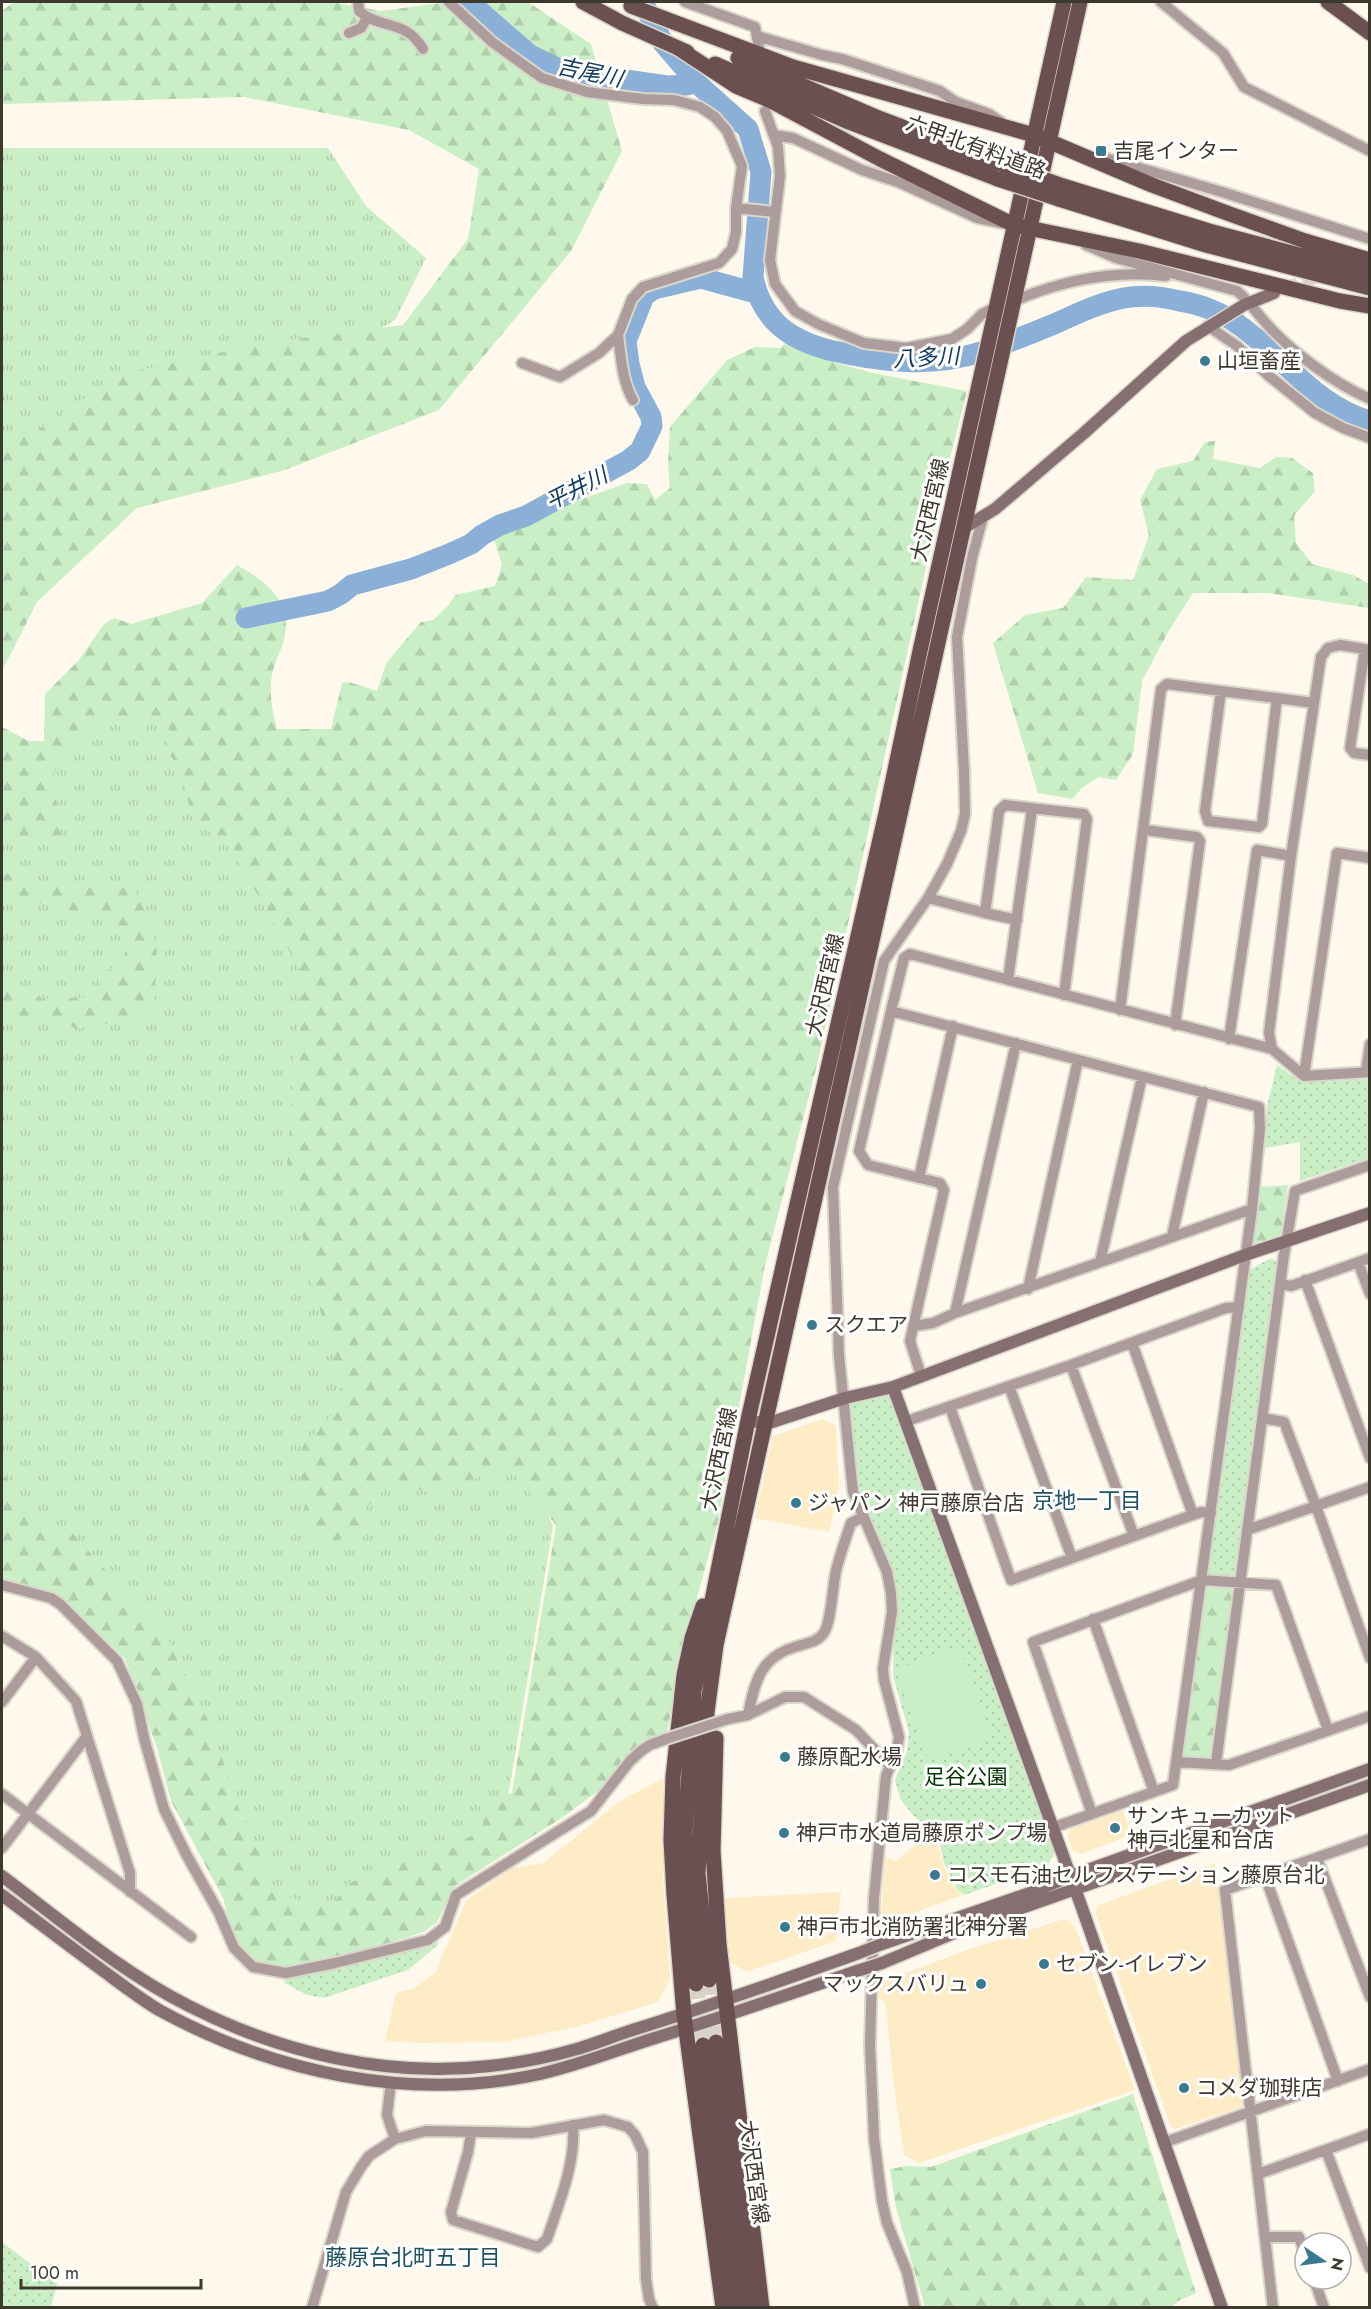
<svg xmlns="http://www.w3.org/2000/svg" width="1371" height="2309" font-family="Jost,'Noto Sans JP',sans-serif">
<defs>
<pattern id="grass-tufts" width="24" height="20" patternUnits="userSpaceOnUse" patternTransform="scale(1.5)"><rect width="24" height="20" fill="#caefc6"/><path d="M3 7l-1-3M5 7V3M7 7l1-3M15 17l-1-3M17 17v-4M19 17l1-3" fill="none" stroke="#afceaa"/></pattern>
<pattern id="forest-firs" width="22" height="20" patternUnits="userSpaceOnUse" patternTransform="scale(1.5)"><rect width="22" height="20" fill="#caefc6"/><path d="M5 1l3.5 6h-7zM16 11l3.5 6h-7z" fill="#afceaa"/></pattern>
<pattern id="park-dots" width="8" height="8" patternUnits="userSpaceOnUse" patternTransform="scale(1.5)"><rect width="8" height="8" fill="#caefc6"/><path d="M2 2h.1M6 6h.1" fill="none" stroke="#afceaa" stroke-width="1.8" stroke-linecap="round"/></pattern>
</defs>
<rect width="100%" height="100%" fill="#fef9ec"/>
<!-- built -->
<path fill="#feecc6" d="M823,1419L836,1426L839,1488L829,1532L755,1518L773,1436Z
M663,1778V1878L670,1979L658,2002L576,2027L504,2042L418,2043L385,2041L396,1993L415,1988L435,1973L466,1901L512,1868L543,1863L620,1801Z
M1123,1810L1131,1835L1081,1854L1072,1850L1067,1835L1071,1829Z
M930,1833L938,1844L945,1869L958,1891L963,1895L880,1925L885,1857L896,1861Z
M1215,1863L1244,2101L1241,2107L1175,2129L1171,2127L1095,1912L1099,1905Z
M841,1892L836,1941L747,1972L730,1962L725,1898Z
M1064,1919L1070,1921L1076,1929L1135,2090L919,2163L904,2155L893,2079L886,2003L879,1998V1983L967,1950Z"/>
<!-- grass -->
<path fill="url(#grass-tufts)" d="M2,148H328L366,206L426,258L395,320L230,419L2,562Z
M132,653L214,692L496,1399L553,1526L498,1857L278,1943L169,1678L2,1487V761L30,780Z"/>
<!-- forest -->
<path fill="url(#forest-firs)" d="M14,2H332L381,11L448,2H528L591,44L622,151L571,251L439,410L285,470L137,508L37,602L2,671V438L38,430L118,375L265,343L403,325L468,239L479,169L409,130L244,97L2,104V11Z
M791,333L833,362L873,373L967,391L949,462L817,1065L765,1265L717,1526L690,1622L667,1731L639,1745L598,1791L563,1817L455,1886L437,1922L424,1932L352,1954L286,1968L256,1963L235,1943L223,1898L171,1801L157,1748L125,1658L56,1593L11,1584L2,1579V1472L43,1529L66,1526L169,1641L215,1735L235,1801L262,1856L272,1887L301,1902L335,1901L349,1884L400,1856L428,1859L441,1843H457L482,1831L485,1804L512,1793L556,1525L509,1466L431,1493L392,1482L365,1509L367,1531L318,1546L303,1513L308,1494L294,1463L305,1443L331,1416L341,1387L312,1280L287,1167L301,972L233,851L203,825L189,805L183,779L175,762L167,751L169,729L138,720L100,717L71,740L52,777L62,837L38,841L2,839V727L28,741H44L45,694L78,661L104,624L114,618L131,624L202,603L237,565C268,583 293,601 284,640C281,650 276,660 273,670C268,690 272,710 277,729H331L342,683L349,682L377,691L387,662L421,622L433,620L448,606L455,595L495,586L502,565L493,536L571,503L627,483L647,484L655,500L670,488L668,463L670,427L727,360L755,347L781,348Z
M1215,441L1213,459L1260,468L1276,457L1292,458L1313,473L1315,491L1294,516L1296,543L1312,564L1353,575L1369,584V608L1269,593H1193L1168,632L1142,681L1133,754L1116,780L1099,777L1083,787L1072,799L1038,793L993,643L1025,615L1063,608L1086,577L1133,580L1149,535L1140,500L1157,469L1193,461L1205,442Z
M2,873L75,890L112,880L135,891L145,908L157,951L154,1011L112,1023L76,1029L45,1012L20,1020L2,1019V977L42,999L103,997L100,976L124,959L127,934L95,916L2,894Z
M1288,1185L1280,1238L1251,1246L1259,1187Z
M1206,1584L1236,1586L1213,1759H1180Z
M1133,2094L1196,2293L1176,2302L1172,2307H925L896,2208L890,2169L907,2166L931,2167Z"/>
<!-- park -->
<path fill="url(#park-dots)" d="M1277,1065L1302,1083L1369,1079V1158L1300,1181V1142L1265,1148L1267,1106Z
M1271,1258L1278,1262L1238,1578L1207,1575L1249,1270Z
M893,1387L1059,1845L1047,1866L964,1895L958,1890L944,1863L939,1841L911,1813L900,1798L895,1780L907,1751L909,1732L893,1676L894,1592L859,1500L845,1398Z
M435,1937L439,1944L408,1970L324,1998L307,1995L283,1982L297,1974Z
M2,2242L57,2284L51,2307H2Z"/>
<!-- pitch -->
<path fill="#caefc6" d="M959,1646L991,1739L929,1761L895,1670Z"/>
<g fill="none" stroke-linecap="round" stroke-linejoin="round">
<!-- river -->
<path stroke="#8bb0d7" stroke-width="21" d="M469,2L530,55L563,71L667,86L687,85L697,82
M643,2L663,43L700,86L748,129L761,172L753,277C762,320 788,339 829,350C880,362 931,368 981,352C1006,344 1030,334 1054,324C1077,314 1104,300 1131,297C1147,295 1164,297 1180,301C1200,304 1223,313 1239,325C1282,355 1316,407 1370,421
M246,618L328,601L341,594L352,585L411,569L449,554L471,544L482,535L500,525L526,516L629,460L640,451L652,426L651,417L635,387L629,364L626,341L644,296L654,289L701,278L756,293"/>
<!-- secondary-tunnel -->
<path stroke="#d8d3c6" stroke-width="12" stroke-dasharray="12 6" stroke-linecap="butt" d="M1286,288L1323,275"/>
<!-- primary-tunnel -->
<path stroke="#d8d3c6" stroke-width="15" stroke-dasharray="15 8" stroke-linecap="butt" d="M709,1980L716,2042
M696,1984L703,2045"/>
<defs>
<path id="street" d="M358,2L359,11C381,30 406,19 423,49
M449,2L492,42L542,78L587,92L643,99L674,100L700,107L715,117L727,131L742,166L736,208V232L732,249L719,263L643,287L632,299L618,335L599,353L560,377L522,363
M685,2L755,27L759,47
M1161,2L1223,53L1244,87L1370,151
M349,33L361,28L367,18
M757,36L822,55L842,59L940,91L956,102L989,114L1001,122
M765,111L778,147L780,176L770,260L775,284L795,311L818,324L864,343L906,348L952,339L967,329L982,314L996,307
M774,135L793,138L862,170L898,182L977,218L1001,223
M1102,157L1222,192L1370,239
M736,208L775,212
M1086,245L1116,258L1237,291C1248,300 1255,311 1265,322C1290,351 1335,384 1370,399
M1014,301C1061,281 1114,270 1166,276
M1208,326L1237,346L1269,376L1315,413L1343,428L1370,438
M618,335C621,357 622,381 633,400
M1365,649L1350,748L1354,753L1370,755
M1370,650L1340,645L1328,648L1321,657L1291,856L1269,1033L1272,1049L1304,1076L1370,1072
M1221,691L1205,811L1208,821L1259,827L1262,824L1277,698
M1145,830L1197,837L1200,841L1175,1025
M928,898L985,913
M1017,920L985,913L999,811L1005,805L1084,814L1087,819L1064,995
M1008,980L1032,809
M1120,1010L1161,689L1167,684L1314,703
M891,1011L904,958L910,954L1272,1049
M1229,1039L1257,850L1291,856
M1366,1072L1370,1044
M1304,1076L1337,853L1370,858
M919,1178L953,1026
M1172,1236L1204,1092
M1100,1262L1142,1077
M1358,1262L1370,1294
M1305,1280L1370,1458
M1281,1284L1291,1286L1370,1258
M1028,1289L1078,1060
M955,1313L1016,1043
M914,1326L933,1323L955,1313L1252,1209
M1132,1343L1193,1515
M1071,1365L1134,1536
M921,1375L910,1341L944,1190L940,1183L868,1165L859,1151L891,1011L1259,1107L1260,1129L1252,1209L1173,1785L1052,1828
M1009,1386L1072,1558
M950,1407L1011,1580L1201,1512L1211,1513
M1262,1418L1284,1422L1316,1506L1370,1658
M907,1421L1071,1365L1226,1308L1239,1307
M1247,1530L1370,1487
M2,1585L51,1598L60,1604L117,1661L137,1704L144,1738L164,1809L186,1854L219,1913L234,1948L253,1967L286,1973L335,1963L428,1940L445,1927L456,1895L591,1811L630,1761L641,1751L650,1745L666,1739
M1093,1619L1154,1792
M2,1636L36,1657L76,1701L130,1873V1892
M2,1702L36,1657
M748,1715C755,1680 761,1656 798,1646C807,1643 817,1642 823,1634C832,1623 832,1584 837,1567C841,1552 846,1538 851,1523L863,1517
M728,1719L748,1715L785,1697H804L856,1730L890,1766
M1176,1762L1229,1765L1370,1716
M1216,1763L1284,1255L1295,1191L1370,1165
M2,1794L191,1937
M1092,1814L1033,1642L1202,1580L1276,1585L1328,1730
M2,1848L87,1736
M1317,1858L1370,1997
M1265,1876L1338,2081
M391,2082L387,2115L395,2139
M471,2133L468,2152L451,2212L453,2220L538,2247L547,2239C559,2203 576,2163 573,2125
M1163,2143L1370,2069
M1326,2150L1370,2268
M1258,2174L1370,2134
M1265,2237H1299L1305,2254
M1314,2279L1324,2308
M312,2308L346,2192L361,2167L369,2156L395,2139L426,2131L531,2133L604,2120L628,2127L635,2135L643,2152L646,2279L649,2299L653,2308
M915,2308L907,2272L887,2223L882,2201L874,2138L870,2045L874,1898L886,1776L897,1750L899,1737L884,1680L883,1669L892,1612L891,1593L887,1572L853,1492L851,1473L839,1356L833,1187L884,961L928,898L947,864L961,831L965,814L964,770L957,637L972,558L983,517
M1273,2308L1225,1890L1370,1839"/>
<path id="secondary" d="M964,528L995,509L1084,433L1186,341L1244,305L1274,293
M893,1387L1082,1908L1222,2308
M748,1420L766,1424L845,1398L893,1387L1245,1255L1370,1213
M2,1876C62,1921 121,1972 189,2006C281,2053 387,2078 490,2066C519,2063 549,2057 577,2049C598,2043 618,2034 639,2028C713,2005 786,1979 859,1953
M2,1895C35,1920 68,1945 102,1970C121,1984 139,1998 159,2010C274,2073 410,2102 540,2074C579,2065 617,2050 655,2038C723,2017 790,1994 857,1971
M882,1944L1030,1893L1071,1876L1370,1769
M882,1963L973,1925L1370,1785"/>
<path id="primary" d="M583,2L622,23L687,52
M1328,2L1370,33
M631,6L793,67L1034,135L1152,185L1227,213L1305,241L1370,260
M678,48L736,86L769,100L880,159L1014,225L1139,251L1340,301L1370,306
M738,58L876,117L1001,164
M715,64L849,122L998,179
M1063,186L1209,231L1370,274
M1059,199L1206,245L1370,288
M703,1606L692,1638L684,1675L673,1777L671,1840L674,1895L684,2015L723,2308
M716,1738L713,1851L719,1944L762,2308
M709,1980L698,1873L707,1712L716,1645L1080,2
M696,1984L686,1889L685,1833L694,1691L748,1420L886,813L920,651L1064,2
M716,2042L751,2308
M703,2045L736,2308"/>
</defs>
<!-- street casing -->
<use href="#street" stroke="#dbd6ca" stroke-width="14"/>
<!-- secondary casing -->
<use href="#secondary" stroke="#dbd6ca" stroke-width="15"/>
<!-- primary casing -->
<use href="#primary" stroke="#dbd6ca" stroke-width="18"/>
<!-- street -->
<use href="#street" stroke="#ac9c9c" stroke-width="10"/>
<!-- secondary -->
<use href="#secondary" stroke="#866f70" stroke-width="12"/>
<!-- primary -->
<use href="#primary" stroke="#6b5051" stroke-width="15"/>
<defs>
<path id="street-bridge" d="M666,1739L728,1719"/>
<path id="secondary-bridge" d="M859,1953L882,1944
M857,1971L882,1963"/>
<path id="primary-bridge" d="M1001,164L1063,186
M998,179L1059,199"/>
</defs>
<!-- street-bridge casing -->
<use href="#street-bridge" stroke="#dbd6ca" stroke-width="14" stroke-linecap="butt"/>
<!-- secondary-bridge casing -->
<use href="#secondary-bridge" stroke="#dbd6ca" stroke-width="15" stroke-linecap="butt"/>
<!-- primary-bridge casing -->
<use href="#primary-bridge" stroke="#dbd6ca" stroke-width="18" stroke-linecap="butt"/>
<!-- street-bridge -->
<use href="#street-bridge" stroke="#ac9c9c" stroke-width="10"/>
<!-- secondary-bridge -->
<use href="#secondary-bridge" stroke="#866f70" stroke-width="12"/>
<!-- primary-bridge -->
<use href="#primary-bridge" stroke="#6b5051" stroke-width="15"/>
</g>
<!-- markers -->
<g fill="#3b798e" stroke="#fff" stroke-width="2">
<rect x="1095" y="145" width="12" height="12" rx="3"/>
<circle cx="1205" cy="361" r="6"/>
<circle cx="812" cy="1325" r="6"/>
<circle cx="796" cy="1503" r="6"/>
<circle cx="785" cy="1757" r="6"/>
<circle cx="1115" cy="1828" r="6"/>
<circle cx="784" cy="1833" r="6"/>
<circle cx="935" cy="1875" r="6"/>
<circle cx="785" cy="1927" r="6"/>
<circle cx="1044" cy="1964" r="6"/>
<circle cx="981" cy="1984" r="6"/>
<circle cx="1184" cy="2088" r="6"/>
</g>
<g text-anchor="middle" stroke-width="6" stroke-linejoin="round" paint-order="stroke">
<!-- street labels -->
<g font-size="21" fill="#3e392d" stroke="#fff">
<text transform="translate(976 147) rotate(20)" y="7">六甲北有料道路</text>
<text transform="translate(930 510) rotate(-77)" y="7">大沢西宮線</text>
<text transform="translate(825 985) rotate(-77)" y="7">大沢西宮線</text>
<text transform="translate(719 1459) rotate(-78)" y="7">大沢西宮線</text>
<text transform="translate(754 2172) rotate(82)" y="7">大沢西宮線</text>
</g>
<!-- poi labels -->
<g font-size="21" fill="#3e392d" stroke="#fff" text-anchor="start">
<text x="1113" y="158">吉尾インター</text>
<text x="1217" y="368">山垣畜産</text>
<text x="824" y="1332">スクエア</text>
<text x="808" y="1510">ジャパン 神戸藤原台店</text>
<text x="797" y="1764">藤原配水場</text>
<text x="1127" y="1823">サンキューカット<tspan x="1127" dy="24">神戸北星和台店</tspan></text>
<text x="796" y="1840">神戸市水道局藤原ポンプ場</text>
<text x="947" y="1882">コスモ石油セルフステーション藤原台北</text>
<text x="797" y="1934">神戸市北消防署北神分署</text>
<text x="1056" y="1971">セブン-イレブン</text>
<text x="969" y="1991" text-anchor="end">マックスバリュ</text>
<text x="1196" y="2095">コメダ珈琲店</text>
</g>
<!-- park labels -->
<g font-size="21" fill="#003500" stroke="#fff">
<text x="966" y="1784">足谷公園</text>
</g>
<!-- water labels -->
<g font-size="22" font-style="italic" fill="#113a60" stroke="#fff">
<text transform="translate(590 72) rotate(12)" y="8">吉尾川</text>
<text transform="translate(926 357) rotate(-3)" y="8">八多川</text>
<text transform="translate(576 488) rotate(-27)" y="8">平井川</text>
</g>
<!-- neighbourhood labels -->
<g font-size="22" fill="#1e5161" stroke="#fff">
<text x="1087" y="1508">京地一丁目</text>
<text x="413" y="2265">藤原台北町五丁目</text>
</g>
</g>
<!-- border -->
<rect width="1371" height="2309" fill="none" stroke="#3e392d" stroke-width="6"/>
<!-- north arrow -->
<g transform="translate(1323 2261) rotate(103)"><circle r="28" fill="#ffffff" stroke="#b2b0ab" stroke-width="1.5"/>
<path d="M0-4.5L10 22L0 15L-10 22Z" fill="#3b798e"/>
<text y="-9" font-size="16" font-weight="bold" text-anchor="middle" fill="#3e392d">N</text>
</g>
<!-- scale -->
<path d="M21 2279v9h180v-9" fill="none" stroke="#3e392d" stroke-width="3"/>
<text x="30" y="2279" font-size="18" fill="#3e392d" stroke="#ffffff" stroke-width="4.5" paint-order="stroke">100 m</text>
</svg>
